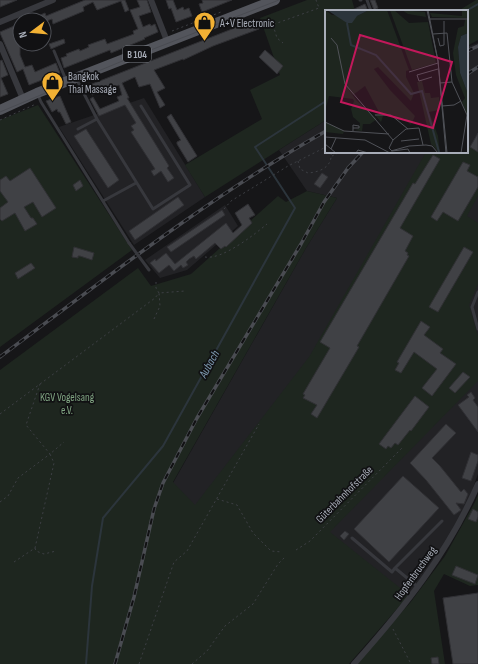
<svg xmlns="http://www.w3.org/2000/svg" width="478" height="664" font-family="'Sofia Sans Condensed',sans-serif">
<rect width="100%" height="100%" fill="#161618"/>
<!-- built -->
<path fill="#222225" d="M478,43V474L465,510L438,555L409,595L120,664L173,483L306,248L337,198L307,191L279,150L326,120V152H467V47Z
M144,98L205,197L134,245L59,127Z
M225,205L238,226L187,270L160,278L145,260Z"/>
<!-- green -->
<path fill="#1e261f" d="M307,0H352L355,11H326V120L205,197L185,165L262,119L250,90L280,75L260,18Z
M476,0H478V40L467,46V11H458Z
M38,105L132,250L0,347V120Z
M467,146L478,152V196L467,216L478,223V284L469,305L478,336V381L330,532L409,595L349,664H0V370L138,268L151,286L191,274L278,196L286,202L307,191L337,198L306,248L173,482L195,505L309,357L426,152H467Z
M478,495V585L470,586L444,574L434,591L445,664H354L410,603L445,556L475,502Z"/>
<g fill="none" stroke-linecap="round" stroke-linejoin="round">
<!-- stream -->
<path stroke="#2c353c" stroke-width="2" d="M466,11L478,4
M86,664L92,586L103,518L163,446L295,208L255,147L326,101"/>
</g>
<!-- building -->
<path fill="#404145" stroke="#303034" d="M0,0H17L0,7Z
M85,0H125L129,10L125,12L121,1L97,10L93,2L83,7L84,11L53,24L52,19L44,22V20H29L45,13L46,16Z
M137,0H147L151,12L139,16L143,27L150,24L151,26L155,24L158,32L144,38L145,39L111,53L110,50L64,68L61,58L67,56L66,54L79,49L80,51L89,47L88,45L105,39L107,44L134,34L133,31L138,29L130,10L140,7Z
M166,0H173L177,10L183,7L184,10L189,8L192,16L176,22L171,8L169,9Z
M202,0H232L202,12L199,4L203,3Z
M370,0H375L378,8L374,10Z
M365,4L368,11H350Z
M255,20L259,29L213,46L183,60V59L154,70L165,88L157,92L165,105L160,108L150,84L139,87L135,77L122,83L129,98H127L169,166L167,168L174,178L168,182L161,171L154,176L151,171L155,169L131,132L134,130L131,126L136,123L125,105L99,116L90,99L93,97L100,109L119,101L117,97L122,95L119,85L92,95L87,86Z
M14,26L18,37L20,36V55L25,67L32,65L35,72L56,63L60,73L29,85L23,69L17,72L0,33V32Z
M64,39L65,43L51,49L49,44Z
M265,50L283,66L277,74L259,57Z
M2,60L8,75L1,78L8,94L0,97V61Z
M60,96L71,122L66,124L60,112H58L57,109L52,112L46,101Z
M171,114L197,156L188,162L177,144V142L181,140L180,139L167,117Z
M86,129L119,180L108,188L74,136Z
M478,133V152L470,147Z
M433,155L440,159L400,228L413,236L405,251L408,253L407,255L409,256L357,346L359,347L317,418L311,414L317,405L303,398L305,395L303,394L330,348L320,342L413,183L415,184Z
M463,162L470,165L467,171L478,177V187L458,221L443,212L437,221L431,217Z
M30,168L56,208L42,217L33,202L24,207L31,218H33L37,224L25,231L15,213L2,221L0,219V208L8,202L0,191V180L6,176L10,181Z
M322,173L328,177L320,188L314,184Z
M80,180L83,186L76,191L73,185Z
M178,197L184,205L135,240L129,231Z
M248,204L255,215L249,218L252,223L226,247L225,246L221,249L215,243L196,259L194,256L189,259L186,262L188,265L183,268L181,265L174,271L169,265L159,273L150,263L155,259L156,261L166,253L175,264L226,223L233,233L242,225L235,213Z
M222,210L225,215L171,252L167,247Z
M74,247L94,253L92,260L80,256H78V258L72,257Z
M464,247L473,252L438,312L429,307Z
M31,263L35,268L18,279L15,273Z
M421,321L430,327L424,335L443,349L440,353L456,364L432,396L422,388L437,369L414,352L401,373L395,370L399,363L397,362Z
M463,372L470,377L455,393L449,388Z
M471,392L475,398L473,400L478,407V432L458,405L469,397L467,395Z
M415,396L429,407L411,431L410,430L398,445L395,443L391,448L388,446L386,449L379,444Z
M446,424L456,433L432,458L440,466L461,492L464,489L468,494L464,504L456,503L461,510L454,515L426,480L410,463Z
M471,452L478,455V461L471,481L462,478Z
M403,476L439,508L389,562L354,529Z
M473,509L478,512V517L476,522L468,519Z
M345,531L349,534L344,540L340,536Z
M456,566L478,575L475,584L452,575Z
M478,593V664H453L443,598Z
M438,657L439,664H432L431,658Z"/>
<g fill="none" stroke-linecap="round" stroke-linejoin="round">
<!-- path -->
<path stroke="#3d3f44" stroke-width="1" stroke-dasharray="2 3" stroke-linecap="butt" d="M273,25L277,38L283,43
M269,26L319,8L316,0
M172,31L221,12
M0,120L36,104
M332,156L340,152
M298,161L300,169L308,173C320,172 333,167 331,152
M224,209L231,201L288,166L326,147
M205,257C222,260 254,235 267,224
M154,319L160,306L159,293L185,291
M0,414L155,298L159,293L156,288V282
M217,499L237,505L253,533L271,551L282,552
M0,502L8,496L18,478L50,454L26,425L40,384
M35,548L36,551L44,554L56,551
M296,550L310,541L402,448
M14,562L35,548L54,463L50,454L64,442
M393,629L411,664
M139,664L174,562L187,551L259,424
M192,664L207,651L225,626L253,604L278,564L286,556"/>
<!-- service -->
<path stroke="#37383d" stroke-width="3" d="M360,0H361
M367,0L371,11
M54,51L66,80
M77,80L97,119L153,209L190,185L141,106
M38,95L41,102L129,243
M78,129L97,119
M103,201L136,183
M478,292L472,307L478,329
M352,538L392,572L395,568L418,587
M395,568L442,521"/>
<!-- minor -->
<path stroke="#37383d" stroke-width="6" d="M151,0L167,41
M0,22L53,0
M0,44L23,99
M354,664C403,609 449,552 478,484"/>
<!-- primary -->
<path stroke="#53555c" stroke-width="10" d="M0,110L37,93L275,0"/>
<!-- tram -->
<path stroke="#4a4c52" stroke-width="1" d="M0,112L120,62L279,0"/>
<defs>
<path id="rail" d="M467,51L478,46
M467,74L478,67
M0,357C106,278 211,196 326,131
M115,664L134,597L154,509L163,483L197,418L301,244L324,202L348,168L363,152"/>
</defs>
<!-- rail casing -->
<use href="#rail" stroke="#4a4c52" stroke-width="3.5"/>
<!-- rail -->
<use href="#rail" stroke="#111113" stroke-width="2" stroke-dasharray="6" stroke-linecap="butt"/>
<!-- service-bridge -->
<path stroke="#37383d" stroke-width="3" d="M129,243L149,270"/>
</g>
<!-- icons -->
<defs>
<symbol id="shop-pin" viewBox="-11 -11 22 30"><path d="M0 17L-7.5 6A9.5 9.5 0 1 1 7.5 6Z" fill="#f2b134" stroke="#111113"/><path d="M-5-2.5h2.3a2.7 3.5 0 0 1 5.4 0H5L5.5 6h-11ZM-1.5-2.5h3a1.5 2.3 0 0 0-3 0Z" fill="#111"/></symbol>
</defs>
<g fill-rule="evenodd">
<use href="#shop-pin" x="192" y="10" width="25" height="34"/>
<use href="#shop-pin" x="40" y="70" width="25" height="34"/>
</g>
<g text-anchor="middle" stroke-width="3.5" stroke-linejoin="round" paint-order="stroke">
<!-- shield labels -->
<rect fill="#111113" stroke="#7b7e86" stroke-width="1" x="123" y="46" width="28" height="16" rx="3"/>
<g font-size="10" font-weight="bold" fill="#a8adb8">
<text x="137" y="58">B 104</text>
</g>
<!-- poi labels -->
<g font-size="11" fill="#a8adb8" stroke="#111113" text-anchor="start">
<text x="220" y="27">A+V Electronic</text>
<text x="68" y="80">Bangkok<tspan x="68" dy="13">Thai Massage</tspan></text>
</g>
<!-- park labels -->
<g font-size="11" fill="#7fa381" stroke="#111113">
<text x="67" y="401">KGV Vogelsang<tspan x="67" dy="13">e.V.</tspan></text>
</g>
<!-- street labels -->
<g font-size="11" fill="#a8adb8" stroke="#111113">
<text transform="translate(344 494) rotate(-45)" y="4">Güterbahnhofstraße</text>
<text transform="translate(415 573) rotate(-54)" y="4">Hopfenbruchweg</text>
</g>
<!-- water labels -->
<g font-size="12" font-style="italic" fill="#7f9bb3" stroke="#111113">
<text transform="translate(209 364) rotate(-61)" y="4">Aubach</text>
</g>
</g>
<!-- overview -->
<g transform="translate(325 10)">
<rect width="143" height="143" fill="#161618"/>
<path d="M0,0L7,5L32,6L44,0H62L84,60L81,61V67L89,83L86,91L53,57L49,59L65,80L90,106L86,115L79,108L73,110L66,105L58,106L56,112L49,104H55L40,76L28,85L23,79L32,91L52,109L45,114H38L37,121L30,120L34,119L35,113L28,107L26,99L29,91L28,89L4,86L0,101ZM65,0H69L84,13L103,12L111,53L87,60ZM77,0L100,2L101,7L83,4ZM137,0H143V8L107,7L105,3L137,6ZM140,10H143V23L136,26L133,37L135,63L143,84V108L137,92L140,88L131,65L128,43L133,18L139,16ZM97,71L100,83H105L106,88L114,87L115,100L104,102L113,126L115,143L106,134L92,72ZM0,112L19,121L18,124L0,122Z" fill="#1e261f"/>
<path d="M2,0H44L32,6L27,13H22ZM143,23V84L135,63L133,37L136,26Z" fill="#2c353c"/>
<path fill="none" stroke="#2c353c" stroke-width="2" d="M22,13L26,35L51,45L86,84L97,81L114,142"/>
<path fill="none" stroke="#505258" stroke-width="1" d="M102,0L113,51L121,143M103,0L113,51L122,143M105,9H143M108,24L122,23L127,72L142,105L136,143M6,28L12,35L20,74L68,130M113,28L115,36L119,35V11M84,62L113,53M107,67L94,71L92,65L113,59M115,73L127,72M117,96L129,95L136,91M50,105H66L83,119M0,112L19,121L64,124M28,121V118H34V116L28,115V118M0,127L40,130L65,143M76,131L94,129M0,134L11,143M6,139L11,128M66,141L84,136L101,135L107,136L113,143M67,141L64,138L68,130L81,119L94,118L98,135M67,141L83,139L85,143M31,143L33,140L43,143"/>
<path fill="#c2185b" fill-opacity="0.15" stroke="#c2185b" stroke-width="2" d="M35,25L127,52L108,118L16,92Z"/>
<rect width="143" height="143" fill="none" stroke="#a8adb8" stroke-width="2"/>
</g>
<!-- north arrow -->
<g transform="translate(32 32) rotate(254)"><circle r="19" fill="#111113" stroke="#4d4f55"/>
<path d="M0-3L7 15L0 10L-7 15Z" fill="#f2b134"/>
<text y="-6" font-size="11" font-weight="bold" text-anchor="middle" fill="#a8adb8">N</text>
</g>
</svg>
